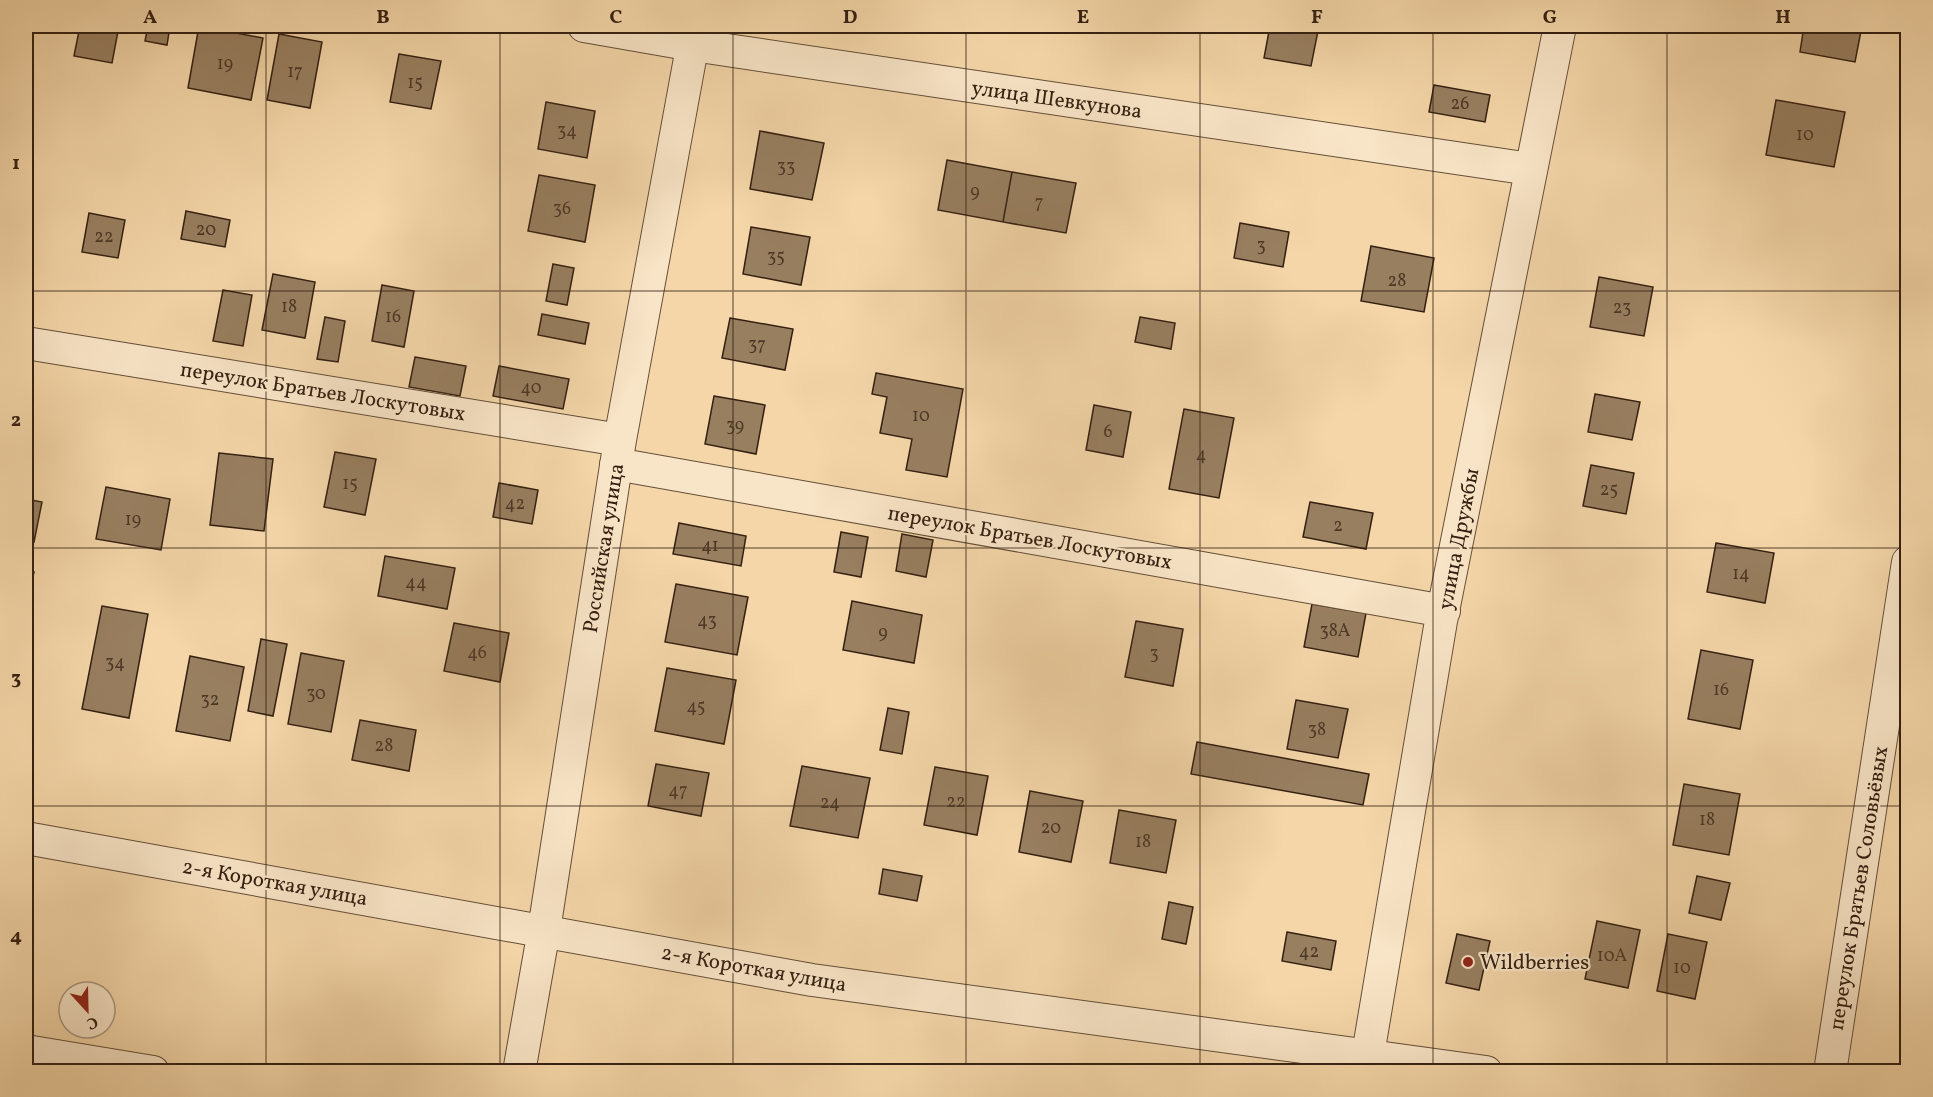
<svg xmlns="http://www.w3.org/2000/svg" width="1933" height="1097" font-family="Vollkorn,serif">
<rect width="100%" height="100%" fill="#f4d6a8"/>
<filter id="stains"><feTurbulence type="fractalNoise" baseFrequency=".00333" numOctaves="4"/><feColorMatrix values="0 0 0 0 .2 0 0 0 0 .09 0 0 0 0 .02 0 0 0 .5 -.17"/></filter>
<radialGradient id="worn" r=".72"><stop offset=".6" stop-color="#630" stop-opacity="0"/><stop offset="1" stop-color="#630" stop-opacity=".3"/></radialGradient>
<!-- building -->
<path fill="#987f60" stroke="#342012" stroke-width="1.5" d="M80,26H119L112,63L74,56Z
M148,26H170L167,45L145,41Z
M199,26L263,38L251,100L188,88Z
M1270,26H1319L1311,66L1264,58Z
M1804,26H1862L1855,62L1800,52Z
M279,34L322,42L310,108L267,100Z
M399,54L441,61L431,109L390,102Z
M1434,85L1490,95L1485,122L1429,112Z
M1776,100L1845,112L1834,167L1766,155Z
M546,102L595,111L587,158L538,149Z
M760,131L824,143L812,200L750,189Z
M947,160L1012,172L1003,222L938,210Z
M1012,172L1076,183L1066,233L1003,222Z
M539,175L595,185L585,242L528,231Z
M186,211L230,220L225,247L181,239Z
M89,213L125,220L118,258L82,252Z
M1240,223L1289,232L1283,267L1234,258Z
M751,227L810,237L801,285L743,274Z
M1371,246L1434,258L1424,312L1361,301Z
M553,264L574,268L567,305L546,301Z
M273,274L315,282L305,338L262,330Z
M1599,277L1653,287L1644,336L1590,327Z
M382,285L414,291L404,347L372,341Z
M223,290L252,295L243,346L213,341Z
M542,314L589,323L585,344L538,335Z
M325,317L345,321L338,362L317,359Z
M1140,317L1175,323L1171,349L1135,342Z
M730,318L793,329L785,370L722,358Z
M415,357L466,366L460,396L409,387Z
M499,366L569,379L563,409L493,396Z
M876,373L963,389L947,477L906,470L912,439L880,433L887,397L872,394Z
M1595,394L1640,402L1632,440L1588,432Z
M714,396L765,405L756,454L705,444Z
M1094,405L1131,412L1123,457L1086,450Z
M1184,409L1234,418L1219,498L1169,489Z
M335,452L376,459L365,515L324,507Z
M219,453L273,459L264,531L210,525Z
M1591,465L1634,473L1626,514L1583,506Z
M499,483L538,490L532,524L493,517Z
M106,487L170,499L161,550L96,539Z
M26,499L42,502L34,542L26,540Z
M1310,502L1373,513L1366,549L1303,537Z
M679,523L746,536L741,566L673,554Z
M841,532L868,537L861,577L834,572Z
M902,534L933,540L926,577L896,571Z
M1716,543L1774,553L1765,603L1707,592Z
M385,556L455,568L447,609L378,596Z
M26,571L34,572L26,611Z
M676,584L748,597L737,655L665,642Z
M852,601L922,615L914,663L843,650Z
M1312,604L1366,613L1358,657L1304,647Z
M102,606L148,614L129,718L82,709Z
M1136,621L1183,629L1173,686L1125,677Z
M454,623L509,633L500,682L444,671Z
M261,639L287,644L273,716L248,711Z
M1701,650L1753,660L1740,729L1688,719Z
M301,653L344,661L331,732L288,724Z
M190,656L244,667L230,741L176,731Z
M667,668L736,680L724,744L655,731Z
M1296,700L1348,709L1338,758L1287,749Z
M888,708L909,712L902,754L880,750Z
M360,720L416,730L409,771L352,760Z
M1197,742L1369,774L1363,805L1191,774Z
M656,764L709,773L701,816L648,806Z
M802,766L870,778L858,838L790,826Z
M935,767L988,776L977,835L924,825Z
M1684,784L1740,794L1729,855L1673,845Z
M1030,791L1083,801L1071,862L1019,852Z
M1119,810L1176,820L1166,873L1110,863Z
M883,869L922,876L917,901L879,894Z
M1697,876L1730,883L1721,920L1689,913Z
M1169,902L1193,907L1186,944L1162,939Z
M1597,921L1640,930L1628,988L1585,979Z
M1287,932L1336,941L1331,970L1282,961Z
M1457,934L1490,941L1479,990L1446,983Z
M1668,934L1707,942L1695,999L1657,991Z"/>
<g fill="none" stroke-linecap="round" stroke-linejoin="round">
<defs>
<path id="minor" d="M584,26L693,45L1530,169
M26,343L620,440
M616,464L1444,611
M26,838L812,980L1486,1072
M26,1051L153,1072
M519,1072L544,930L620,440L696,26
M1365,1072L1441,621L1560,26
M1830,1072L1908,562"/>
</defs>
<!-- minor casing -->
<use href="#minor" stroke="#644e38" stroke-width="34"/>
<!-- minor -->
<use href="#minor" stroke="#f8e4c6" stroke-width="32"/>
</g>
<!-- grid -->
<path fill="none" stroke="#342012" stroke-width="1.5" stroke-opacity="0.55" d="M266,26V1072M500,26V1072M733,26V1072M966,26V1072M1200,26V1072M1433,26V1072M1667,26V1072M26,291H1908M26,548H1908M26,806H1908"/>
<!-- markers -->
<circle fill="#8f2418" stroke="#f8e4c6" stroke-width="2" cx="1468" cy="962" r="6"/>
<g text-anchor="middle" stroke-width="4.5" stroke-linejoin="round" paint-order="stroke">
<!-- number labels -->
<g font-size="18" fill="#4d3826">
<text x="225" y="69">19</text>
<text x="295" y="77">17</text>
<text x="415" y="88">15</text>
<text x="1460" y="109">26</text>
<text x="567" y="136">34</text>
<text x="1805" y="140">10</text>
<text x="786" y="172">33</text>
<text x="975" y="197">9</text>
<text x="1039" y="208">7</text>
<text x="562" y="214">36</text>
<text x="206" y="235">20</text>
<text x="104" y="242">22</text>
<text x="1261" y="251">3</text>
<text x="776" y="262">35</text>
<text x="1397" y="286">28</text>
<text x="289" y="312">18</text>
<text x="1622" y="313">23</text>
<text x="393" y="322">16</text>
<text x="757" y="350">37</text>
<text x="531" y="393">40</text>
<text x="921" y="421">10</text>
<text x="735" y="431">39</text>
<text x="1108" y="437">6</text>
<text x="1201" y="460">4</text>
<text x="350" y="489">15</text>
<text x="1609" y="495">25</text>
<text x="515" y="509">42</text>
<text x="133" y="525">19</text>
<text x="1338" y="531">2</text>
<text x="710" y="551">41</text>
<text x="1741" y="579">14</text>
<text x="416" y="588">44</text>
<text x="707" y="626">43</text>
<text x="1335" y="636">38А</text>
<text x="883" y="638">9</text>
<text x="477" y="658">46</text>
<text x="1154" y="659">3</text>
<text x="115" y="668">34</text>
<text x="1721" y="695">16</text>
<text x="316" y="699">30</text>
<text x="210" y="705">32</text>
<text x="696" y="712">45</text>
<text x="1317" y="735">38</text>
<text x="384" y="751">28</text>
<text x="678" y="796">47</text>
<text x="956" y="807">22</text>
<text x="830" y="808">24</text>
<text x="1707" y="825">18</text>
<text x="1051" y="833">20</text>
<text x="1143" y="847">18</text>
<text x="1309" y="957">42</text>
<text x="1612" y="961">10А</text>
<text x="1682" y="973">10</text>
</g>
<!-- street labels -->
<g font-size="21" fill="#342012" stroke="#f8e4c6">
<text transform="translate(1057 99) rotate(8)" y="7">улица Шевкунова</text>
<text transform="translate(323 391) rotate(9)" y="7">переулок Братьев Лоскутовых</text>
<text transform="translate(1030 537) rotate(10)" y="7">переулок Братьев Лоскутовых</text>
<text transform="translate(1458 539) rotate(-79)" y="7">улица Дружбы</text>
<text transform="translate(603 548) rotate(-81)" y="7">Российская улица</text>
<text transform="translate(275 882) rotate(10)" y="7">2-я Короткая улица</text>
<text transform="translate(1858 888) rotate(-81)" y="7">переулок Братьев Соловьёвых</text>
<text transform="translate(754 968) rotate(10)" y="7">2-я Короткая улица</text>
</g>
<!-- poi labels -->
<g font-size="21" fill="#342012" stroke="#f8e4c6" text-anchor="start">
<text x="1480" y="969">Wildberries</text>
</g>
</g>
<!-- margin -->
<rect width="1933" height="1097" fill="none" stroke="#f4d6a8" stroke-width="66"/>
<!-- north arrow -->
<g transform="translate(87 1010) rotate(158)"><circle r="28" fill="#f8e4c6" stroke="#aa967e" stroke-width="1.5"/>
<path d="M0-4.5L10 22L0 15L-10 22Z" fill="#8f2418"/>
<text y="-9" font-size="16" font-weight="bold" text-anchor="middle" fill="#342012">С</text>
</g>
<rect x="33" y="33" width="1867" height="1031" fill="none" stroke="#342012" stroke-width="2"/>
<g font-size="20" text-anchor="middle" font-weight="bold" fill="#342012">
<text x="150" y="23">A</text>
<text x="383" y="23">B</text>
<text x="616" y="23">C</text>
<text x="850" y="23">D</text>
<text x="1083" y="23">E</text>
<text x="1317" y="23">F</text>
<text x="1550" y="23">G</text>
<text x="1783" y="23">H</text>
<text x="16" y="169">1</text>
<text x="16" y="426">2</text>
<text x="16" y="684">3</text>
<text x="16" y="942">4</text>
</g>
<rect width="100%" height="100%" filter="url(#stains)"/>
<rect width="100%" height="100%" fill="url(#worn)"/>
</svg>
